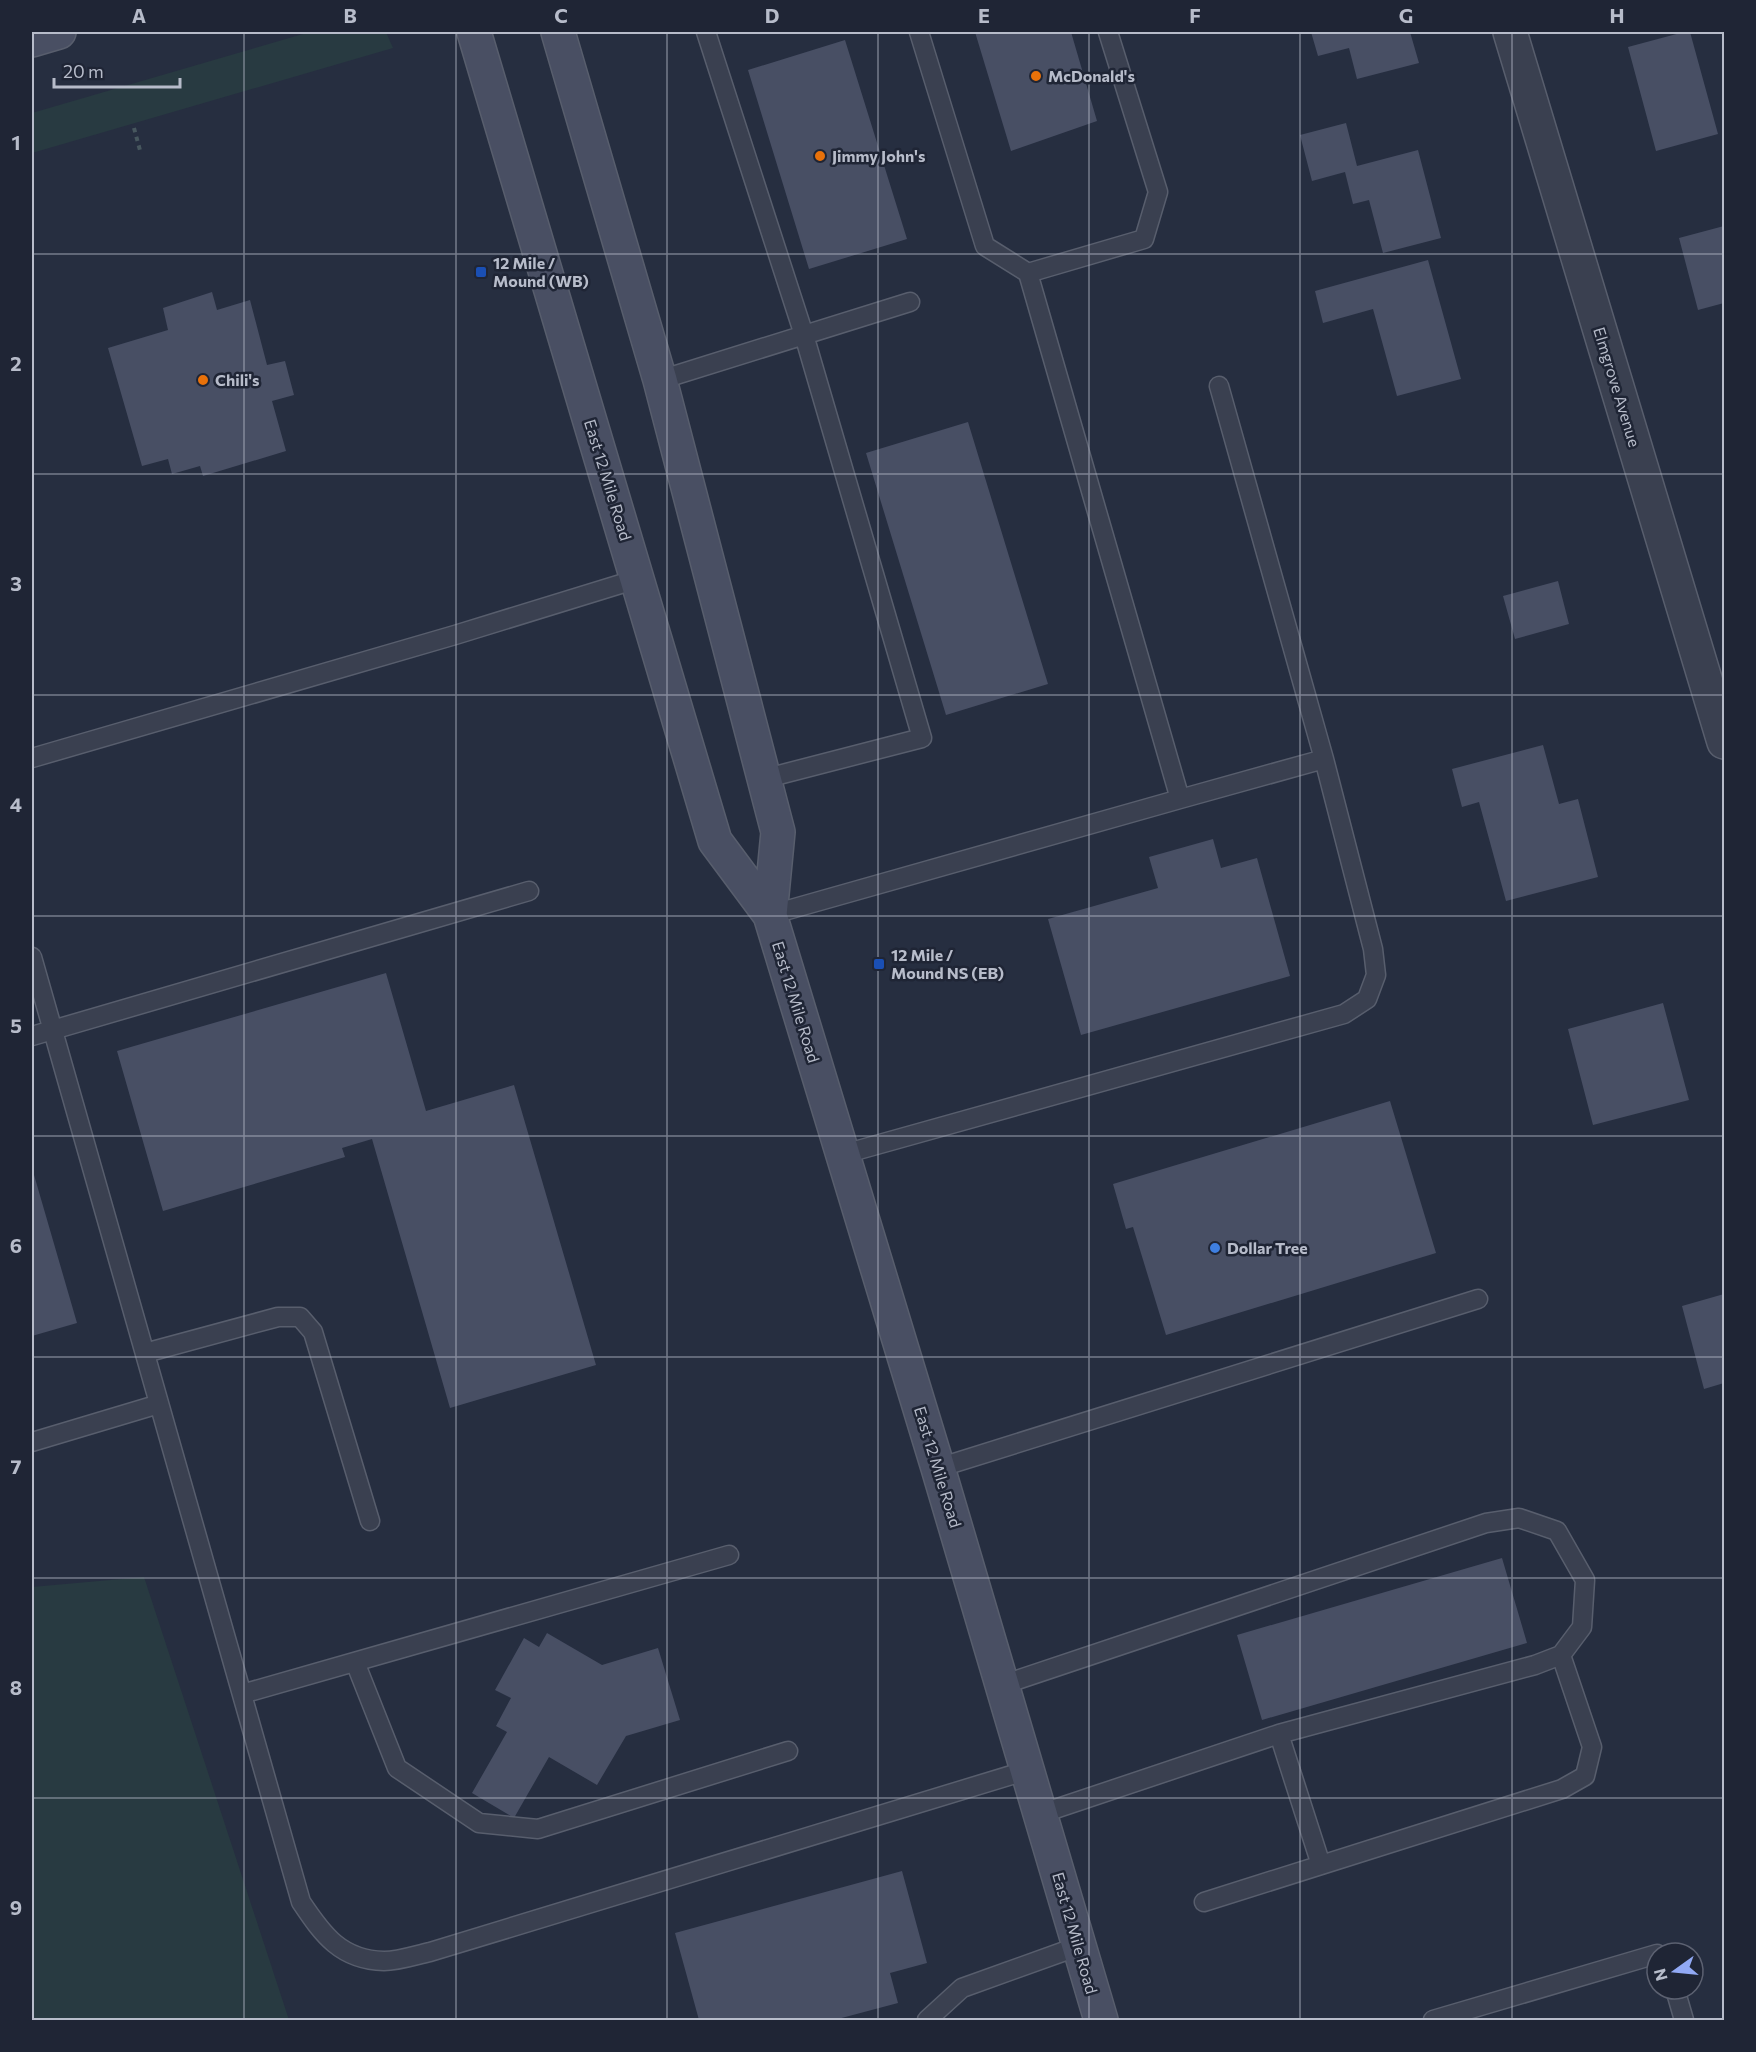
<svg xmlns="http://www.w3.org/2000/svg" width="1756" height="2052" font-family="Commissioner,sans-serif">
<rect width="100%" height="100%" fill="#262e40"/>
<!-- green -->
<path fill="#283a41" d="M310,32H386L393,48L32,153V113Z
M144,1577L289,2020H32V1587Z"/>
<!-- building -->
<path fill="#484f64" d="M975,32H1071L1097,121L1011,151Z
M1311,32H1410L1419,63L1357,79L1349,48L1318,56Z
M1684,32H1690L1718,134L1656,151L1628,47Z
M845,40L907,239L809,269L748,70Z
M1346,123L1357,166L1418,150L1441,238L1383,253L1369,200L1353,204L1345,172L1312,181L1300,135Z
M1724,226V303L1698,310L1679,238Z
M1428,260L1461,379L1397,396L1373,309L1323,323L1315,291Z
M212,292L217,310L250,300L267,365L285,361L294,395L272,401L286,451L203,476L200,466L172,474L168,459L142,466L108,348L168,330L163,308Z
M968,422L1048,684L946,715L866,453Z
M1558,581L1569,624L1515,639L1503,596Z
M1543,745L1559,804L1578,799L1598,877L1506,901L1479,802L1462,807L1452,769Z
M1213,839L1221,868L1257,858L1290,976L1081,1035L1048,919L1158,888L1149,857Z
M386,973L426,1111L514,1085L596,1365L450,1408L372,1139L342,1148L345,1157L163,1211L117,1051Z
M1663,1003L1689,1100L1593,1125L1568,1029Z
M1390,1101L1436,1253L1166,1335L1133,1227L1126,1229L1113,1184Z
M32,1168L77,1323L32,1336Z
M1724,1294V1383L1704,1389L1682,1306Z
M1502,1558L1527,1643L1262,1720L1237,1635Z
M547,1633L602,1665L658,1648L680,1720L626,1736L597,1785L549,1757L514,1818L472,1793L507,1732L496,1726L511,1698L495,1690L524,1638L539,1647Z
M902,1871L927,1963L890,1973L898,2003L834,2020H699L675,1933Z"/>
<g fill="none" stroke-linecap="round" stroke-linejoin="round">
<defs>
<path id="lane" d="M706,32L804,335L922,738L763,779
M919,32L985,246L1028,273L1144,239L1158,192L1108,32
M660,380L910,302
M1219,386L1324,759
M32,758L455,635L637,579
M770,915L1180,799L1028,273
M32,957L301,1902C323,1935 341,1960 384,1961C399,1961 416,1955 430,1952L1028,1770
M32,1036L529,891
M844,1154L1344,1014L1367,999L1376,975L1373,949L1324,759L1180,799
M145,1353L278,1317H300L313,1332L370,1521
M32,1442L159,1404
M938,1468L1478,1299
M355,1662L397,1768L479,1823L538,1829L788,1751
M1002,1685L1486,1523L1519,1518L1557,1531L1585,1580L1582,1627L1561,1655L1535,1665L1279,1734L1040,1814
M242,1694L729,1555
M1279,1734L1321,1865
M1204,1902L1562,1789L1585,1776L1592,1747L1561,1655
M1675,1989L1684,2020
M927,2020L962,1988L1079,1946
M1433,2020L1657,1954"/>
<path id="street" d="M1510,32L1724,742"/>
<path id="secondary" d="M474,32L715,841L770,915L938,1468L1101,2020
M558,32L660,380L778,832L770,915
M32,40L59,32"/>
</defs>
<!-- lane casing -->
<use href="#lane" stroke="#585e6d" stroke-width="21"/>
<!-- street casing -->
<use href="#street" stroke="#585e6d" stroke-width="36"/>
<!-- secondary casing -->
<use href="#secondary" stroke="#585e6d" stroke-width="36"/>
<!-- path -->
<path stroke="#47575e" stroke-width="4" stroke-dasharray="4.5 4.5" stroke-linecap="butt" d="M134,128L141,154"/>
<!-- lane -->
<use href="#lane" stroke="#3a4050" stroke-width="18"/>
<!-- street -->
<use href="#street" stroke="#3a4050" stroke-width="33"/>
<!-- secondary -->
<use href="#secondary" stroke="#494f63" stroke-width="33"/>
</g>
<!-- grid -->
<path fill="none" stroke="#b7bcca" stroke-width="1.5" stroke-opacity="0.55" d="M244,32V2020M456,32V2020M667,32V2020M878,32V2020M1089,32V2020M1300,32V2020M1512,32V2020M32,254H1724M32,474H1724M32,695H1724M32,916H1724M32,1136H1724M32,1357H1724M32,1578H1724M32,1798H1724"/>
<!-- markers -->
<g fill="#e8710a" stroke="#1f2535" stroke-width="2">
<circle cx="1036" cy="76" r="6"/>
<circle cx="820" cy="156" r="6"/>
<circle cx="203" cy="380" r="6"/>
</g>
<g fill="#1a4fb4" stroke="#1f2535" stroke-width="2">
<rect x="475" y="266" width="12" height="12" rx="3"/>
<rect x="873" y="958" width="12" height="12" rx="3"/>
</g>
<circle fill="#3f7fe0" stroke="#1f2535" stroke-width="2" cx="1215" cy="1248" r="6"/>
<g text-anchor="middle" stroke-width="5" stroke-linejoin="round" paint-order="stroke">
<!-- poi labels -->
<g font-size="16" font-weight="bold" fill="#b7bcca" stroke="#1f2535" text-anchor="start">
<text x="1048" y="82">McDonald's</text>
<text x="832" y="162">Jimmy John's</text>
<text x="493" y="269">12 Mile /<tspan x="493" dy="18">Mound (WB)</tspan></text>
<text x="215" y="386">Chili's</text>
<text x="891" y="961">12 Mile /<tspan x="891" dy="18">Mound NS (EB)</tspan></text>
<text x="1227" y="1254">Dollar Tree</text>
</g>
<!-- street labels -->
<g font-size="16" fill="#b7bcca" stroke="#1f2535">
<text transform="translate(1617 387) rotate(73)" y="6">Elmgrove Avenue</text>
<text transform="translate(608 480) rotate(73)" y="6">East 12 Mile Road</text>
<text transform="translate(796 1002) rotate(73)" y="6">East 12 Mile Road</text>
<text transform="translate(938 1467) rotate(73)" y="6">East 12 Mile Road</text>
<text transform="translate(1075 1933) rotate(74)" y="6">East 12 Mile Road</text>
</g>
</g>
<!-- border -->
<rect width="1756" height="2052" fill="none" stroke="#1f2535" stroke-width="66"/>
<!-- north arrow -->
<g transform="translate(1675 1971) rotate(255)"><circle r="28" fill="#1f2535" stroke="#5c6171" stroke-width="1.5"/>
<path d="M0-4.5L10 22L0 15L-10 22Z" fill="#91a9f5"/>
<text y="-9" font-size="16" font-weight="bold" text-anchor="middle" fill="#b7bcca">N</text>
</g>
<!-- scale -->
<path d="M54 78v9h126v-9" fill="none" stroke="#b7bcca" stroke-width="3"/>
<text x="63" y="78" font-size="18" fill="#b7bcca" stroke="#1f2535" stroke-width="4.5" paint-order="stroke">20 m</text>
<rect x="33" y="33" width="1690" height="1986" fill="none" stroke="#b7bcca" stroke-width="2"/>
<g font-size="20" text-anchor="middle" font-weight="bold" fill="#b7bcca">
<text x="139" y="23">A</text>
<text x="350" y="23">B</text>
<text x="561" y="23">C</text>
<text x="772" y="23">D</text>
<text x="984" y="23">E</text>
<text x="1195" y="23">F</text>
<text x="1406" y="23">G</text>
<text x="1617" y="23">H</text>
<text x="16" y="150">1</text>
<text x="16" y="371">2</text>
<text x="16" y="591">3</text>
<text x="16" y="812">4</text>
<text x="16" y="1033">5</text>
<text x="16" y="1253">6</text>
<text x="16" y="1474">7</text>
<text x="16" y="1695">8</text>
<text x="16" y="1915">9</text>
</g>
</svg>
